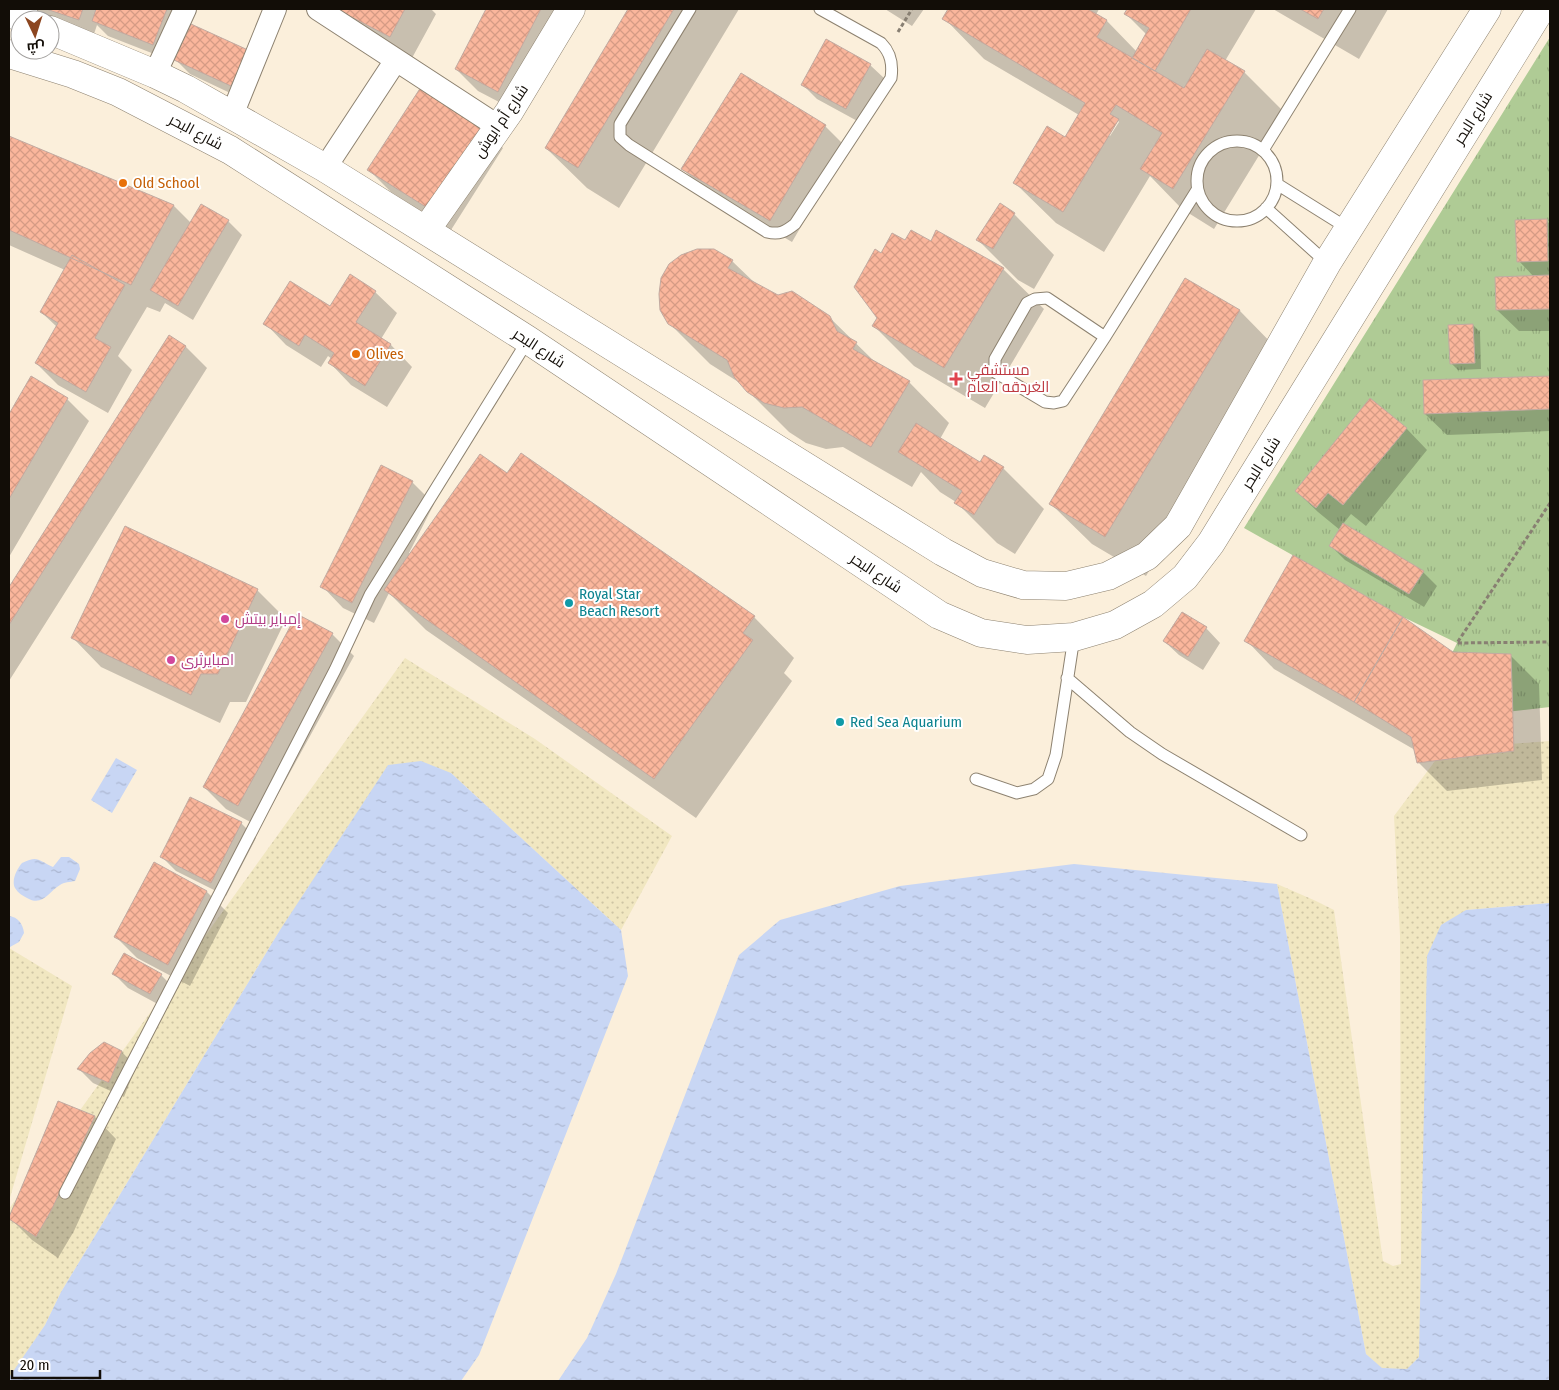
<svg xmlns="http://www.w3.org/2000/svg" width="1559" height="1390" font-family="'Fira Sans Condensed',Cairo,sans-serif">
<defs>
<pattern id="grass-tufts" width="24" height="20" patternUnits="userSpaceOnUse" patternTransform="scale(1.25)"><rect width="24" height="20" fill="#afcb95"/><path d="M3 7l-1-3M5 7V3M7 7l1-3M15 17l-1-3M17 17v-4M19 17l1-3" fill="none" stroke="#96ad7f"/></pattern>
<pattern id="sand-dots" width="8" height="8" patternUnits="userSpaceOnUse" patternTransform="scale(1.25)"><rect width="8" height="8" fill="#f1e7c1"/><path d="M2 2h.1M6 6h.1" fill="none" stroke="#cec5a4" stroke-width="1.8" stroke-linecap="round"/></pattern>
<pattern id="water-ripples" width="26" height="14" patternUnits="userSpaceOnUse" patternTransform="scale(1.25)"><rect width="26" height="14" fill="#c8d6f4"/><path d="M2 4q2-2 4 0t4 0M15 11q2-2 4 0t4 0" fill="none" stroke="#abb6d0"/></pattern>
<pattern id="building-cross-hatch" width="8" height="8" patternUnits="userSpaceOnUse" patternTransform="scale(1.25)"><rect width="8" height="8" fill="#fab69c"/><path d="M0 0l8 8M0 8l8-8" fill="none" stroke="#d59b85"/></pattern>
</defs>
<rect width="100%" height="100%" fill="#fbefdb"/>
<!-- grass -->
<path fill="url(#grass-tufts)" d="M1550,37V707L1418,722L1457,643L1403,617L1244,528Z"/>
<!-- sand -->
<path fill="url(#sand-dots)" d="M405,658L535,739L672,836L621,930L451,773L280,930L61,1292L45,1325L9,1379V1209Z
M1550,741V903L1466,910L1419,1357L1407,1370L1381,1368L1366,1354L1277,884L1316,901L1334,910L1383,1261L1393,1266L1401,1264L1400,936L1394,816L1444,749Z
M9,948L72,986L9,1201Z"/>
<!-- water -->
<path fill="url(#water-ripples)" d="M116,758L137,770L112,813L91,800Z
M421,761L451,773L621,930L628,976L479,1355L461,1381H9L10,1376L45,1325L61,1292L280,930L388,765Z
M61,857H69L79,864L80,869L75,881C70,882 64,882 60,885C48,892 43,907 27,898C23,896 18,893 15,888C11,880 17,869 22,863C38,855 38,860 53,867Z
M1074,864L1277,884L1366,1354L1382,1368L1407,1369L1419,1357L1427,956L1441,925L1466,910L1550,903V1381H558L587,1338L616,1274L739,955L780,920L900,886Z
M9,916C18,917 23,924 24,933L19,942L10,947Z"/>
<!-- shadow -->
<path fill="#0003" fill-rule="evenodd" d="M25,9H172L183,20L167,59L108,36L97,25L94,34Z
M320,9H431L436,14L412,58Z
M488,9H574L520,113L478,91L456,69Z
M630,9H739L619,208L587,188L546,148Z
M885,9H924L912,26Z
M949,9H1099L1096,15L1107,21L1137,52L1147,35L1126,14L1129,9H1256L1225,61L1244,72L1285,113L1214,229L1182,209L1150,176L1104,252L1056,223L1015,183L1066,138L1079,115L984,59L944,18ZM1117,120L1119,122L1110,136L1108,135Z
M1273,9H1388L1359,59Z
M247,51L245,100L190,74L175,59Z
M870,65L885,79L861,123L817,99L803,85Z
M825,126L847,148L792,242L704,190L682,168Z
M481,127L503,148L451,230L391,192L369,170Z
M9,138L174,206L191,223L228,221L242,235L193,320L165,303L160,312L147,307L118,356L132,370L108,413L58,385L36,363L57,327L41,312L65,270L9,245Z
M1014,214L1054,255L1034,289L1018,280L978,240Z
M1546,220L1550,224V331H1519L1497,310L1534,277L1519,261Z
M906,242H932L1003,269L1044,309L985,408L914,366L874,326L878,318L882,255Z
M732,261L757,285L778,297L829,317L877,364L909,382L949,423L940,439L980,464L1003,468L1044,509L1015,554L997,543L956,502L940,492L921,472L912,487L843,447L826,449L806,443L789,432L740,383L710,364L669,323Z
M1186,279L1240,311L1280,352L1146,576L1092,544L1051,504Z
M375,292L397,313L381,339L391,345L412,367L387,407L351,385L330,363L332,359L328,356L321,367L286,345L265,323L330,308Z
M1473,325L1480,332L1481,369L1458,370L1451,363Z
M169,337L186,347L207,368L9,681V589Z
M1550,377V431L1447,435L1425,414L1424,382Z
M32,378L67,399L89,421L9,557V417Z
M1406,428L1427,450L1366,526L1351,514L1343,524L1423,572L1437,586L1424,607L1345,560L1331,546L1340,530L1318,512L1296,491Z
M382,467L412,482L434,504L409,553L411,554L507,475L754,617L794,658L784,673L792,681L696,818L426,630L389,593L374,623L343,608L322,586Z
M257,590L286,619L246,702H230L220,723L101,667L73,638Z
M1206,628L1220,643L1203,670L1179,655L1164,641Z
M332,634L354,656L260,827L226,809L204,787Z
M1246,640L1510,655L1539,684L1542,780L1447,791L1418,762L1415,750L1274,669Z
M241,823L256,838L226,896L176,871L162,857Z
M154,864L207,892L228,913L190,986L137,958L116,937Z
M113,973L161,975L175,989L165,1008L128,988Z
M104,1044L122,1052L136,1067L124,1097L93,1083L79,1069Z
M59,1102L95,1117L116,1139L74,1231L58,1258L32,1240L10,1218Z"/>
<!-- building -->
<path fill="url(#building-cross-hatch)" stroke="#c1aaa1" d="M46,9H83L79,20Z
M96,9H167L153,45L92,21Z
M336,9H405L390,37Z
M486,9H541L498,92L455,69Z
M628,9H674L578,168L545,148Z
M948,9H1088L1107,20L1097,37L1184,88L1207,49L1245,71L1173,189L1140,169L1162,133L1116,105L1110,114L1119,119L1063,212L1013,183L1047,126L1065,137L1085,103L942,19Z
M1127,9H1191L1155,71L1132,58L1149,28L1124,14Z
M1300,9H1324L1318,19Z
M191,24L248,50L231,86L174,60Z
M826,39L871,64L846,109L801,85Z
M741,73L826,125L770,221L681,169Z
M421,87L482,126L429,209L367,170Z
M9,136L174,205L131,285L9,230Z
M1000,203L1015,213L993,249L976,240Z
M201,204L229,220L178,306L150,290Z
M1547,219L1548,261L1517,262L1515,220Z
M911,230L931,241L936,230L1004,268L944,368L872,326L877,318L854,287L875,249L881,253L892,233L905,240Z
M697,249H714L733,260L728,268L778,295L792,291L830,316L837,331L857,342L853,349L910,381L871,447L802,407L784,408L764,403L747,392L734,377L727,360L668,324L660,310L659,294L661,278L669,264L681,255Z
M72,255L125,285L95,338L111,347L86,392L35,363L58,323L40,312Z
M350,274L376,291L356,322L391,344L365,386L328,363L334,353L305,335L299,346L263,324L290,281L330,306Z
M1550,275V309L1496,310L1495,277Z
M1185,278L1240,310L1105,537L1049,504Z
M1473,324L1475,363L1450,364L1448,325Z
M169,335L186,346L9,625V587Z
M31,376L68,398L9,499V414Z
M1550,376V409L1424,414L1423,380Z
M1370,398L1407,428L1343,505L1328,493L1316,508L1295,491Z
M916,423L980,462L984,455L1004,467L974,515L954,503L962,491L898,452Z
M521,453L755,616L743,633L753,640L654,779L384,590L480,454L507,473Z
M381,465L413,481L352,603L320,587Z
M1343,523L1424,571L1409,594L1329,546Z
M125,526L258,589L218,674H201L191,695L71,638Z
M1293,555L1403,617L1354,702L1244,641Z
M1182,612L1207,627L1188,657L1163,641Z
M297,614L333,633L238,806L203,787Z
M1403,617L1453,652L1511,654L1514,751L1417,763L1411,737L1354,702Z
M190,797L242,822L211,883L160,857Z
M154,862L207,891L168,965L114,937Z
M124,953L162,974L150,994L112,974Z
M104,1042L122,1051L109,1083L77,1069L90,1053Z
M58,1101L95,1116L52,1209L36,1237L9,1219V1217Z"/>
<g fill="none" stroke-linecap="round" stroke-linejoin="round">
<defs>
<path id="lane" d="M690,9L620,124V137L629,145L767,232C779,235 785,232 795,224L891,78C893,64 891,53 881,43L820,9
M1197 181a40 40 0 1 1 80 0a40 40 0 1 1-80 0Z
M1263,150L1350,9
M1277,184L1349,229
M1266,208L1327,263
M1105,337L1047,298L1035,299L1027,303L995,359V372L1045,402L1054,403L1063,401L1105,337L1197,190
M1067,678L1130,732L1162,754L1301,835
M976,779L1017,793L1034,789L1048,779L1056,755L1074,637
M65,1193L335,670L370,595L528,340"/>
<path id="street" d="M318,9L499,127
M155,74L185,9
M232,115L275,9
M325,168L396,60"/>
<path id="secondary" d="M9,13L27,20
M50,30L155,74L186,89L325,168L943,552L982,573L1023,585L1066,586L1108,576L1147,556L1178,526L1327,263L1487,9
M9,54L73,74L118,92L230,150L528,340L939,615L981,633L1027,640L1074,637L1115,625L1153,604L1185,577L1211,543L1541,9
M426,230L509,112L571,9"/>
</defs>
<!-- lane casing -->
<use href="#lane" stroke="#8d8270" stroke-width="13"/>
<!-- street casing -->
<use href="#street" stroke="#8d8270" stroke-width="24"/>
<!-- secondary casing -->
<use href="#secondary" stroke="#8d8270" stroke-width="29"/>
<!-- path -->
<path stroke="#887f72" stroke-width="3" stroke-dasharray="4 2.5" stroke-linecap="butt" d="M898,32L912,9
M1550,503L1457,643L1550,642"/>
<!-- lane -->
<use href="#lane" stroke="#fff" stroke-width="11"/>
<!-- street -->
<use href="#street" stroke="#fff" stroke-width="22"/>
<!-- secondary -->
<use href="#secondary" stroke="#fff" stroke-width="28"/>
</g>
<!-- markers -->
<g fill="#e8710a" stroke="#fff" stroke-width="2">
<circle cx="123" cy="183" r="5"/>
<circle cx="356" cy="354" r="5"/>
</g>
<path fill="#e0444e" stroke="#fff" stroke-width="2" d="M953.5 371.5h5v5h5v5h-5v5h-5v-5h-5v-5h5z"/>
<g fill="#0f9aa8" stroke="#fff" stroke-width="2">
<circle cx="569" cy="603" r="5"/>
<circle cx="840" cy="722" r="5"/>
</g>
<g fill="#d1479c" stroke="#fff" stroke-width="2">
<circle cx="225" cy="619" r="5"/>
<circle cx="171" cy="660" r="5"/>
</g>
<g text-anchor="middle" stroke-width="4" stroke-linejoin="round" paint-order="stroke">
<!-- street labels -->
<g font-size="15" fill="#120d07" stroke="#fff">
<text transform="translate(1473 118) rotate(-58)" y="5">شارع البحر</text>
<text transform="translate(501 121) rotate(-56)" y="5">شارع أم ابوش</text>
<text transform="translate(196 132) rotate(28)" y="5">شارع البحر</text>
<text transform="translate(539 348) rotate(33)" y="5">شارع البحر</text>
<text transform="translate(1261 463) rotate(-58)" y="5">شارع البحر</text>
<text transform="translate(876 573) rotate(34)" y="5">شارع البحر</text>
</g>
<!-- food labels -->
<g font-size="15" fill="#c56008" stroke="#fff" text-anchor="start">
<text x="133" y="188">Old School</text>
<text x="366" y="359">Olives</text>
</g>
<!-- health labels -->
<g font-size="15" fill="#be3a42" stroke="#fff" text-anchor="start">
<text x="967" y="375">مستشفي<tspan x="967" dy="17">الغردقه العام</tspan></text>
</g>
<!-- culture labels -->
<g font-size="15" fill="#0d838f" stroke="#fff" text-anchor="start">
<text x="579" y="599">Royal Star<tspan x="579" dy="17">Beach Resort</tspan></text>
<text x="850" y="727">Red Sea Aquarium</text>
</g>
<!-- hotel labels -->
<g font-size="15" fill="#b23c85" stroke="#fff" text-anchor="start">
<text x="235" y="624">إمباير بيتش</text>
<text x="181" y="665">امبايرثرى</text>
</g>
</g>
<!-- border -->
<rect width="1559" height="1390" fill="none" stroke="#120d07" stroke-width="20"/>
<!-- north arrow -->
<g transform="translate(35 35) rotate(176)"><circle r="24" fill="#ffffff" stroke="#a09e9c"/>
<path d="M0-4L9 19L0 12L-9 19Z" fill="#8c4620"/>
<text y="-8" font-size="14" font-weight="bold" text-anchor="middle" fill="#120d07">ش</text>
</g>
<!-- scale -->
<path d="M12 1370v8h88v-8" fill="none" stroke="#120d07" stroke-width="2.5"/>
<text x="20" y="1370" font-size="15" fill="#120d07" stroke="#ffffff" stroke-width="4" paint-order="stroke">20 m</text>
</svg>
